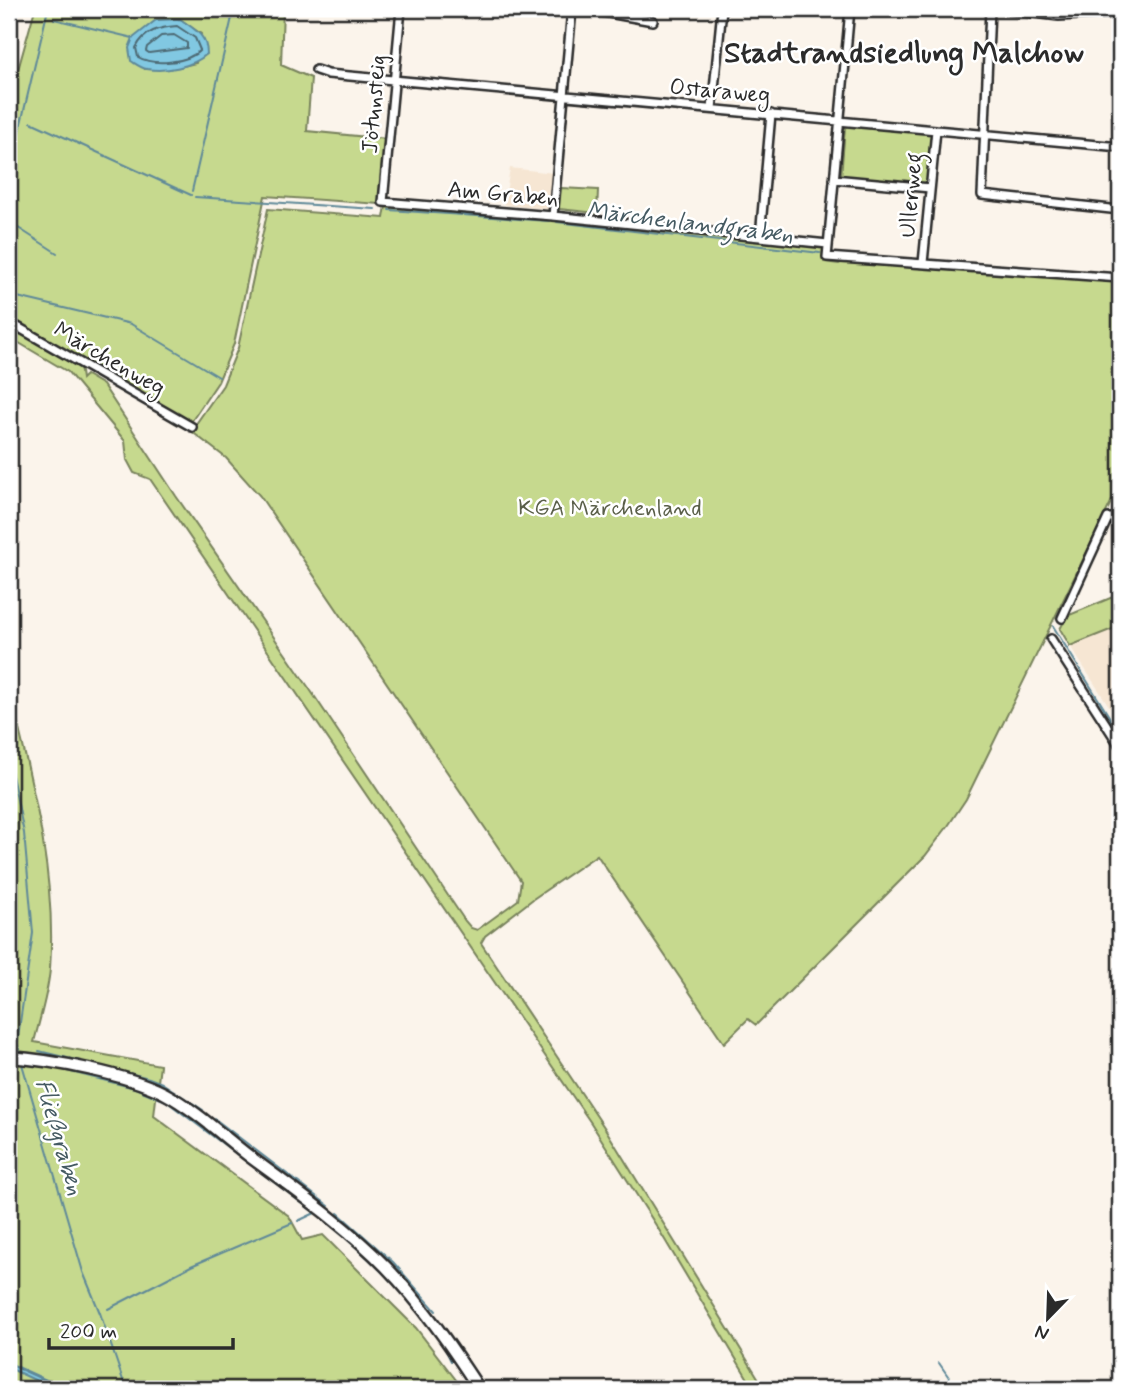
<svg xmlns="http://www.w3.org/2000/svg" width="1129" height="1398" font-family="Mynerve,sans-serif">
<rect width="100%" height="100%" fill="#fbf4eb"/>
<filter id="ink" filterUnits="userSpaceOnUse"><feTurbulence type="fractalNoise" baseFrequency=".0143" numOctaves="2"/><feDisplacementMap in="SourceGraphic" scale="14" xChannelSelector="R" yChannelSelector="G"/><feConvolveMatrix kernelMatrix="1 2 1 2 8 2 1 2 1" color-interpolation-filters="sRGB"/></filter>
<g filter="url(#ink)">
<!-- built -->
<path fill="#f6e6d3" d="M510,168L554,173L551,209L504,205Z
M1120,626V723L1070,646Z"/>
<!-- green -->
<path fill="#c6d98e" stroke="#78825c" stroke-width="2" fill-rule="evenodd" d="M35,9H283L281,65L311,78L307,131L387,139L380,204L265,196L234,344L218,382L191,422L79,359L82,379L86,375L103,385L176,496L309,688L465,921L471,928L477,930L518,900L521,881L260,496L226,458L191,431L223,385L238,348L268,209L384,218L386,206L551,218L825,246L824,262L839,264L844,261L1120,281V484L966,799L948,826L925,856L756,1025L748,1019L724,1043L597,855L533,899L485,936L481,943L606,1130L765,1389H754L659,1230L591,1123L150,479L134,473L127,460L125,441L68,372L9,337V102ZM180,19L201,34L196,63L179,67L145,69L155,21Z
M847,125L929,133L933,138L929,179L922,185L841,177L845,127Z
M561,188L598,190L597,213L559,209Z
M1120,594V626L1070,646L1060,629L1067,616Z
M9,688C31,779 57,873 50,969C48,993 40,1018 34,1042L160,1065L154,1116L289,1216L302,1240L323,1235L416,1328L463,1389H9Z"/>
<!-- water -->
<path fill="#81c8e2" stroke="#5f8999" stroke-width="2" d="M180,19C194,29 207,35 207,54C192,67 166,72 147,69C141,68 136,64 131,61L129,48L133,38L156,20Z
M9,1364L64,1389H54L9,1368Z"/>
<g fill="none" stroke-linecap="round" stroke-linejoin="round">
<!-- shore -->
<path stroke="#4d6a74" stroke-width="2" d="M177,26L195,38L200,50C188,63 153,66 138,57L136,48C144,31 160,27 177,26Z
M174,35L187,43V48L149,53L146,51L147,47L161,36Z"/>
<!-- stream -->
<path stroke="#5f8999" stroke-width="2" d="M54,19L133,38
M9,112L14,114
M31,122L191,195
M9,174L48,9
M192,191L234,9
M195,197L375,209
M389,210L549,221
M9,222L57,253
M557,222L820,253
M9,295L131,324L219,377
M1053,626L1120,734
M9,761L24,833L33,933L17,1043L20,1055
M39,1051L149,1078L162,1083L203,1110
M22,1064L83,1272L100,1313L126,1389
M38,1065L55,1068L135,1088L166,1101L315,1213L298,1221
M215,1119L329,1206
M338,1213L393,1262L436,1311
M324,1220C364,1252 431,1315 451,1361
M108,1309L191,1266L292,1223
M9,1363L66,1389
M939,1363L957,1389"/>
<defs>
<path id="minor" d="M401,9L383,202L553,216L828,244
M586,9L653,21
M850,9L827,257L1120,278
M990,9L982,195L1120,210
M316,70L328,74L1120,147
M712,109L722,9
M834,179L930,188
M553,216L572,9
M760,237L771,114
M923,263L936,130
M9,322L192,427
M1062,618L1108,518H1120
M1051,639L1120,746"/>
<path id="tertiary" d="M1008,9L1059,15L1120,12"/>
<path id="secondary" d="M9,1057C52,1060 126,1074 164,1093C194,1109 222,1135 249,1156C296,1191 345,1225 386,1267C422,1304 451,1346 479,1389"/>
</defs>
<!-- minor casing -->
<use href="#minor" stroke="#2b2b2b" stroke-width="12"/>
<!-- tertiary casing -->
<use href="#tertiary" stroke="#2b2b2b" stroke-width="14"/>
<!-- secondary casing -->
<use href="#secondary" stroke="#2b2b2b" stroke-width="15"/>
<!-- minor -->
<use href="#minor" stroke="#fff" stroke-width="7"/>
<!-- tertiary -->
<use href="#tertiary" stroke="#fff" stroke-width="9"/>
<!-- secondary -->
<use href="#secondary" stroke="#fff" stroke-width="10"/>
</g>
</g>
<g text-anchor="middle" stroke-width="5" stroke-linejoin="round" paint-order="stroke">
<!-- street labels -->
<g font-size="23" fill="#2b2b2b" stroke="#fff">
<text transform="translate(720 90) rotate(5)" y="8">Ostaraweg</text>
<text transform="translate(373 104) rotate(-85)" y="8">Jötunsteig</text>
<text transform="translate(503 193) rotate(5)" y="8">Am Graben</text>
<text transform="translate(910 195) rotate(-85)" y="8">Ullerweg</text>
<text transform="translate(110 358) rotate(30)" y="8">Märchenweg</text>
</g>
<!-- park labels -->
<g font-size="23" fill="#5a5f49" stroke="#fff">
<text x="610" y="515">KGA Märchenland</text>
</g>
<!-- water labels -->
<g font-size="24" font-style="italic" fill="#455a62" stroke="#fff">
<text transform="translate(690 222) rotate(7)" y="8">Märchenlandgraben</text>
<text transform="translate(60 1137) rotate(74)" y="8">Fließgraben</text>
</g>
<!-- district labels -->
<g font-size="30" font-weight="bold" fill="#2b2b2b" stroke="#fff">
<text x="904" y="62">Stadtrandsiedlung Malchow</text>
</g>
</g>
<!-- margin -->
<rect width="1129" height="1398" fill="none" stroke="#fff" stroke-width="35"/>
<rect x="18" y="18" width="1094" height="1363" fill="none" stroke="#2b2b2b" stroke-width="2.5" filter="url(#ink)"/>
<!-- north arrow -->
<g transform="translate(1048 1318) rotate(203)" stroke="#ffffff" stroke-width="5" paint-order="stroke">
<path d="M0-5L12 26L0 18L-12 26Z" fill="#2b2b2b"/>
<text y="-10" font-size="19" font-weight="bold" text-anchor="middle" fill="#2b2b2b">N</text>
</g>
<!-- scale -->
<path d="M49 1338v10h184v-10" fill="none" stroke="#2b2b2b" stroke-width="3.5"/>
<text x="60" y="1338" font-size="21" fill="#2b2b2b" stroke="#ffffff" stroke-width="5" paint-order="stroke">200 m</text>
</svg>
